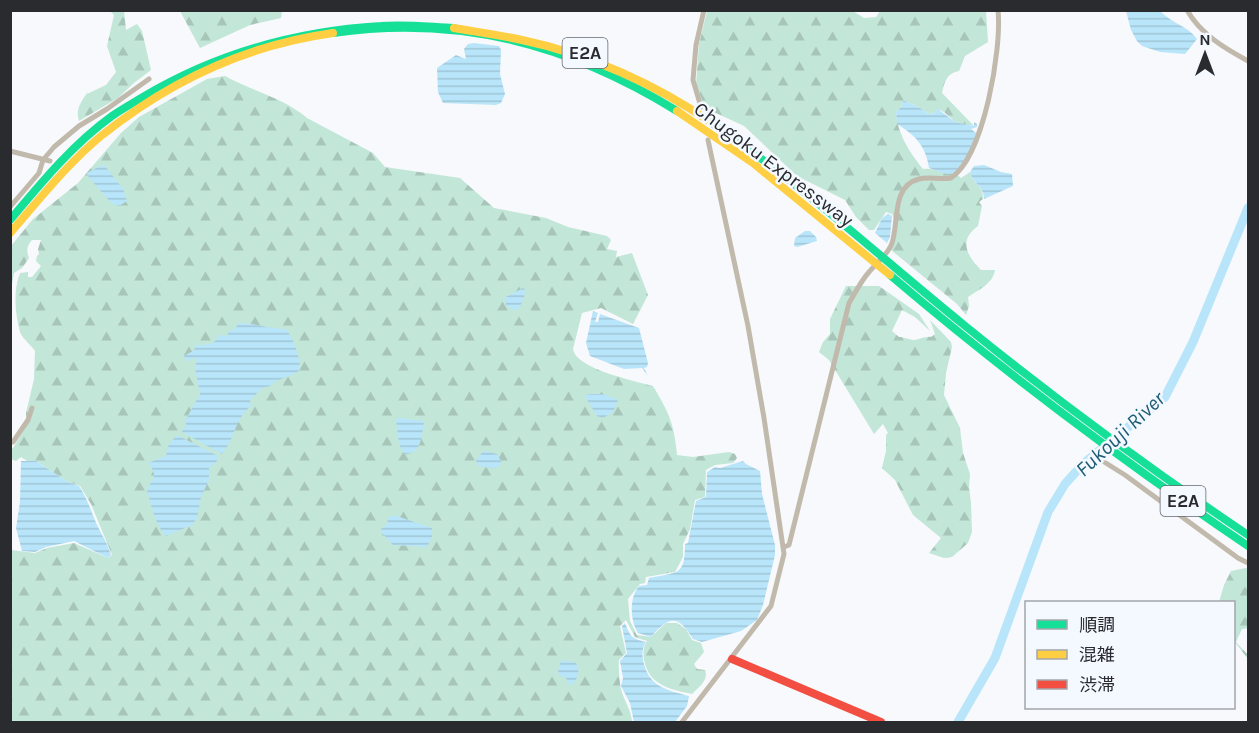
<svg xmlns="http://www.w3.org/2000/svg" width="1259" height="733" font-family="Karla,'Noto Sans JP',sans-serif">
<defs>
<pattern id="forest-firs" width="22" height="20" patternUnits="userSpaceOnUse" patternTransform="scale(1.5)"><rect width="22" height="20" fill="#c2e6d7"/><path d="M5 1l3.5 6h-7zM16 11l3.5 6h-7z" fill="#a7c5b9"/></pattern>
<pattern id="water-rules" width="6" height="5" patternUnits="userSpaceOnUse" patternTransform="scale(1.5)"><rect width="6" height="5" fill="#b9e5fa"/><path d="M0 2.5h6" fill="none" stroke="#9fc5d7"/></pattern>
</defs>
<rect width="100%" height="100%" fill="#f7f9fc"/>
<!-- forest -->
<path fill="url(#forest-firs)" d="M851,10L864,18L876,17L880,11H986L988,42L965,56L959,71C946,74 945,81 942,93L974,126L955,122L944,112L938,109L934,113L928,114L922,109L903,100L901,107L896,112C897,133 910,153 923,169C935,167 943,175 955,173L961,178L970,172C972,183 984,186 983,199L979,202L982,206L978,226C958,240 967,256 981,270H995C993,284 978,290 968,297L969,306L966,315L957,304L891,250L897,227L892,214L886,212L874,230H869L856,217L845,200L797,176L744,126L705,108L696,85L699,44L707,11Z
M110,11H124L126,30L137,24L142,31L151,70L134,83L118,98L79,121C75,108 82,101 89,90L87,94L106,85L116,72L107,46L114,15Z
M180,11H282L281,18L250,25L200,48Z
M225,76C252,91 284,98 307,118L373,153L385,167L460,178L494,208L546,218L568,227L607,236L611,240L607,249L617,251L616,257L632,253L648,295L633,324L601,308L582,313L573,349C576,369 635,381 653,386C669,413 674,423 677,455L693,457L729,452L735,454L737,458L733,463L715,465L706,470L705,497L695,500L690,529L683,544V557L675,572L646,577L645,583L640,584L628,599L630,621L637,635L651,637L666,623H677L686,629L692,640L701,643L704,652L694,664L697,669L705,670C709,680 699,687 692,694C669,689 649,685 644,660C643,653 643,647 647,641L635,637L626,620L620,626L626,653L619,660C618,664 620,686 621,689C624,701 631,709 632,722H11V550L35,553L47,548L74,543L108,558L112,555L91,504L80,486L68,482L36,461H27L21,457L16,461L11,459V448H13L26,427V413L34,379L35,351C31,345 22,338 20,332C15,313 13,291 20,273L28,272V277H32L41,266L36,261L37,256L39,254L38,249L41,240H32C27,245 26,251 29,258L22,268L14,273L11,289V246L33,219L78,183L121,133L139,117L207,79Z
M846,286H879L919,314L930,331L915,317L902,310L892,331L899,337C904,337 907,339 913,340C919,340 925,336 931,337L935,334L930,320L951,342L952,347L946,373L944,395L960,428L963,453L970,474L969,487L971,503L972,532L968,543L952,557L944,558L929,553L941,538L913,515L895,480L882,468L886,451V435L888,433L883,424L874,434L829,360L819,352L823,342L830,334V319Z
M1246,568L1248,569V628L1242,629L1236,642L1248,655V659L1234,641V602H1219L1224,585L1231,571Z"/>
<!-- water -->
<path fill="url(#water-rules)" d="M1126,11H1160C1171,23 1188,26 1197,39L1185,54L1160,52L1142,46L1137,41L1131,30Z
M474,43L499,46L501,50L500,74L505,94L501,103L496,105L443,103L438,92L437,68L456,55L466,59L464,49L468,44Z
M903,100L922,109L928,114L934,113L938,109L955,122L974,126V122L977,124V127L971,129L976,133L974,146L955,173L946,174L929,168C926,146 915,135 897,124L896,112L901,107Z
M102,165H104L123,189L127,201L119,206L111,203L87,175V173Z
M984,165L1001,172L1012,174L1013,186L984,199C984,186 972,183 970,172L974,166Z
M888,214L892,216L890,237L887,243L875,233L882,218Z
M805,231H810L816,237L817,241L797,247L794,246L795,238Z
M523,288L525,290L524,298L519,308L513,310L506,305V297Z
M593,311L598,313L595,322H598L600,314L639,328L648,363L647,367L644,368L648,376L642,368L624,369L590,356L586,343Z
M239,323C255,323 270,329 286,329C294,340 300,356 300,370L294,374L276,381L270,386L262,388L250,400L251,406C235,418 235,439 222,454L182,432L183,428L186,427V419L200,394L195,368L197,360L192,358L187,362L184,356C193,350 194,354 196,342L199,346L213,343L220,335L227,336L229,331L235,329Z
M591,394H603L618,400L613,412L603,418L597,416L586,398V395Z
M399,418L424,421C422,434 422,455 404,454L399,444L396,420Z
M177,435L218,456L217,461L209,468V480L201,497L197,518L192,525L166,536C155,525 152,507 147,491C151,478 160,478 148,463L166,456L169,444Z
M483,451L497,454L501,461L500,466L495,468L478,466L476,461Z
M21,461H36L68,482L79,486C86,497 90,507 94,518C99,531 107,541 111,555L108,558L74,541L46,547L35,552L22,551L16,528L20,502Z
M743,461L746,464L760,471L762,494L775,545V555L763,605L757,620L741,631L702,642L693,639C678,614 669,616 651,637L638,633C630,620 629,598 639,586L647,585L649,578C677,572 685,577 685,544L688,543L696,501L706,497L707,472L715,467L720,468Z
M394,515L432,528V537L427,547L393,545L381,532V529L387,524L388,518Z
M625,623C630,636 632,639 646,642C642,648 642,654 643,660C648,687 667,690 689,696L687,706L675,722H634L630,703L621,686L623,678L620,661L627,653L622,626Z
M563,660L576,663C581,672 578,679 570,686L566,678L559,675L558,671L561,661Z"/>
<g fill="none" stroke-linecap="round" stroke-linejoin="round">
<!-- river -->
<path stroke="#b9e5fa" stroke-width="9" d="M958,722L995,658L1048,512L1065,484L1083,464L1165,397L1193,342L1248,208"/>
<!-- street -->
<path stroke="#c1baac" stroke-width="5" d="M1187,10C1200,34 1226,49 1248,61
M701,107L693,80L696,45L704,10
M10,151L50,161
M10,207L39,173L43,160L54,147L79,126L107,109L149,79
M10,443L13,442L28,420L32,408
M1101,460L1125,475L1238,558L1248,563
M784,547L789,545L849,303C855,293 861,281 869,272C876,263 888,255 892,243C899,223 891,186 919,179C929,176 940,180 951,178C984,156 1002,49 998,10
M682,722L771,606L784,554L764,418L748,326L708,140"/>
<!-- fast -->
<path stroke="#16e098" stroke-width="8" d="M333,33C460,15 568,44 677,111
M712,123C801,184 880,257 964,325C1055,399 1150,469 1248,535
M10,220C41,183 73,144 112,116C122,109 133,103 143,97C217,53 295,31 381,26C405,24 430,27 454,28
M890,275C1004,372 1124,462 1248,546"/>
<!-- slow -->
<path stroke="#ffcf43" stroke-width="8" d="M454,28C477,32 500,35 522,40C589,54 657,85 712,123
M677,111L753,163L890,275
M10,233C39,200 67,164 101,136C168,82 247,45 333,33"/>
<!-- jam -->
<path stroke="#f24e42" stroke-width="8" d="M732,659L881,722"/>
</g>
<g text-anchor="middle" stroke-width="5" stroke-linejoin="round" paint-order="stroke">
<!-- shield labels -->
<g fill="#f4f8ff" stroke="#66686d" stroke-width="1.5">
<rect x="562.5" y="38" width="45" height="30" rx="4.5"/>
<rect x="1160.5" y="486" width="45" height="30" rx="4.5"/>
</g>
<g font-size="18" font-weight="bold" fill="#292b2f">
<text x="585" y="59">E2A</text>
<text x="1183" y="507">E2A</text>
</g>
<!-- street labels -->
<g font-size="20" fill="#292b2f" stroke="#f4f8ff">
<text transform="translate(774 164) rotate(37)" y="7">Chugoku Expressway</text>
</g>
<!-- water labels -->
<g font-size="21" font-style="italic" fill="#1d5c75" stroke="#f4f8ff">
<text transform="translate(1120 434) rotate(-43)" y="7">Fukouji River</text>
</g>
</g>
<!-- border -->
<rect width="1259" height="733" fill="none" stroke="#292b2f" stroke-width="24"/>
<!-- legend -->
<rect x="1025" y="601" width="210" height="108" fill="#f4f8ff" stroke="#a3a6ac" stroke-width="1.5"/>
<rect x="1037" y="620" width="30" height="9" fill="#16e098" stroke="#a3a6ac" stroke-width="1.5"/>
<text x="1079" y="631" font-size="18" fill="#292b2f">順調</text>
<rect x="1037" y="650" width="30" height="9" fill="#ffcf43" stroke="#a3a6ac" stroke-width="1.5"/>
<text x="1079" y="661" font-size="18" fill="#292b2f">混雑</text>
<rect x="1037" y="680" width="30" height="9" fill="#f24e42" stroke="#a3a6ac" stroke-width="1.5"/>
<text x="1079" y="691" font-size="18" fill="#292b2f">渋滞</text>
<!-- north arrow -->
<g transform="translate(1205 54)" stroke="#f4f8ff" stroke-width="4.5" paint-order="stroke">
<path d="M0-4.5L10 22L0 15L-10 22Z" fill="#292b2f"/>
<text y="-9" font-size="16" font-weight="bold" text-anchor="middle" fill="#292b2f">N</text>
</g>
</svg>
